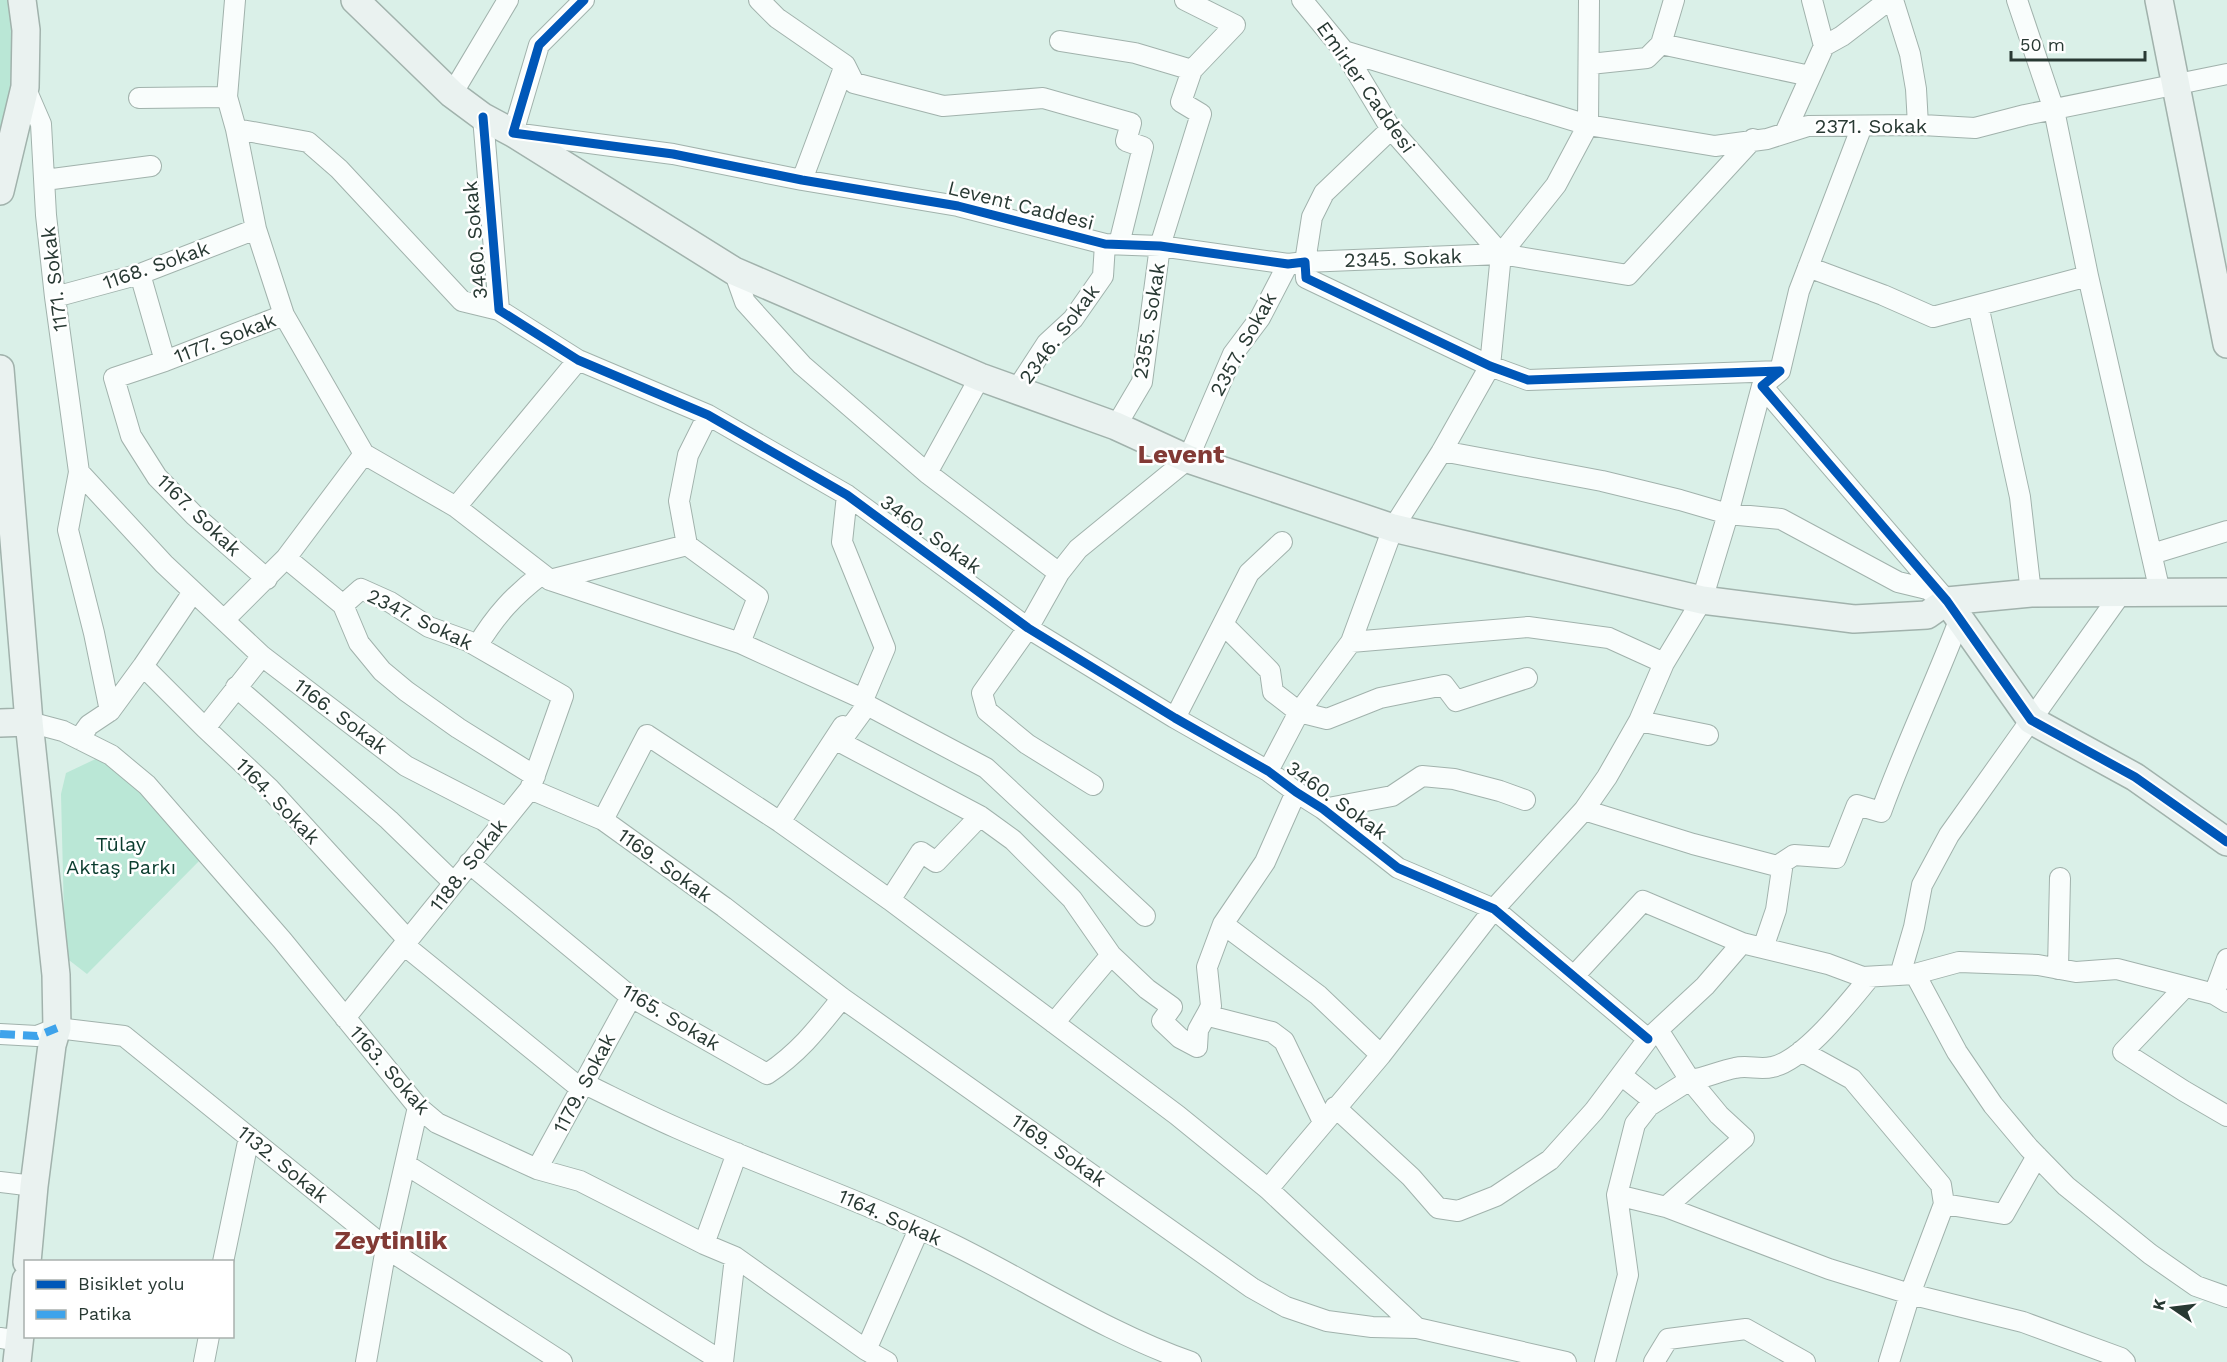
<svg xmlns="http://www.w3.org/2000/svg" width="2227" height="1362" font-family="'Work Sans',sans-serif">
<rect width="100%" height="100%" fill="#daf0e8"/>
<!-- green -->
<path fill="#bae7d6" d="M0,0H22L0,191Z
M104,755L205,855L87,974L65,957L61,794L66,773Z"/>
<g fill="none" stroke-linecap="round" stroke-linejoin="round">
<defs>
<path id="street" d="M235,0L227,97L236,129L256,229L284,315L364,454L456,507L550,580L740,643L861,698L867,705L986,768L1145,916
M584,0L539,45L513,133L673,154L802,180L958,206L1105,244L1160,246L1288,264L1305,262L1306,278L1490,366L1528,380L1780,371L1762,386L1947,601
M759,0L777,18L845,65L854,83L943,106L1043,98L1131,123L1126,141L1143,147L1119,244
M1302,0L1344,51L1391,129L1501,254
M1812,0L1824,46
M1893,0L1910,54L1916,89L1918,125
M2017,0L2054,110L2088,276L2160,592
M1060,41L1135,53L1192,70L1235,25L1185,0
M1661,44L1810,76
M1344,51L1588,125L1715,146L1767,139L1808,126L1922,125L1975,128L2025,115L2227,74
M1590,64L1647,58L1661,44L1674,0
M25,87L41,124L46,215L55,297L79,472L164,564L262,656L406,766L505,817
M452,94L508,0
M139,98L227,97
M483,117L499,310L578,360L708,415L847,495L1028,628L1175,718L1268,771L1296,792L1323,809L1398,868L1494,909L1648,1039
M236,129L308,142L339,169L462,301L499,310
M1391,129L1324,193L1312,217L1305,262L1501,254L1628,275L1753,139
M1785,133L1824,46L1842,36L1889,0
M45,180L151,166
M802,180L845,65
M1808,267L1883,295L1933,317L2088,276
M734,271L745,302L802,365L927,473L1059,573
M140,274L165,361
M55,297L140,274L256,229
M1978,305L2020,497L2031,593
M1780,371L1799,291L1862,126
M1017,389L1047,343L1073,319L1103,276L1105,244
M1116,426L1142,382L1160,246L1201,114L1181,102L1192,70
M1442,451L1602,481L1680,500L1728,514L1781,519L1898,582L1927,589L1940,597
M927,473L980,377
M847,495L842,542L885,648L863,700
M456,507L578,360
M687,545L758,597L740,643
M2152,554L2227,531
M286,558L343,605L361,589L390,602L429,627L468,641L563,696L530,789L345,1018
M267,579L195,516L157,477L131,436L114,378L165,361L284,315
M550,580L687,545L679,501L688,455L708,415
M343,605L359,643L382,671L406,691L458,728L535,776
M224,620L286,558L364,454
M1223,624L1270,671L1273,692L1299,712L1327,719L1380,698L1444,685L1456,701L1527,678
M1351,642L1528,627L1609,638L1664,663
M477,646C496,615 513,596 542,574
M143,666L205,728L269,788L408,940
M236,687L389,820L454,883
M867,705L840,742L980,816L1013,840L1072,899L1111,955L1147,989L1172,1007L1162,1021L1180,1038L1197,1047L1198,1030L1208,1012
M110,711L143,666L193,592
M1175,718L1249,573L1282,542
M1639,721L1708,735
M29,722L63,731L111,755L147,785L282,940L418,1107L437,1123L537,1169L580,1181L704,1244L735,1257L866,1350L887,1362
M205,728L262,656
M79,739L89,725L110,711L94,633L68,530L79,472
M1268,771L1299,712L1351,642L1393,528L1442,451L1490,366L1501,254L1556,185L1588,125L1589,0
M1093,785L1027,744L987,711L982,693L1028,628L1059,573L1078,549L1188,459L1233,354L1260,318L1288,264
M530,789L603,820L724,907L842,998L1252,1288L1286,1307L1327,1321L1372,1327L1417,1328L1566,1362
M1296,792L1265,862L1223,924L1207,967L1211,1006L1208,1012L1209,1016L1272,1032L1284,1041L1323,1122
M1323,809L1392,796L1422,776L1454,779L1500,791L1525,800
M1584,810L1693,844L1777,866L1794,855L1836,858L1857,805L1881,812C1905,746 1935,684 1960,618
M603,820L647,735L780,822L890,900L1177,1115L1268,1189L1417,1328
M780,822L843,726
M469,863L631,997L767,1074C800,1052 818,1028 842,998
M890,900L921,852L936,862L980,816
M1223,924L1318,995L1381,1055
M404,945L580,1088
M1763,948L1776,910L1783,862
M2058,969L2060,878
M1915,974L1957,1052L1993,1105L2029,1148L2066,1186L2150,1254L2196,1286L2227,1297
M1900,975L1914,927L1922,885L1949,835L2122,592
M1574,976L1643,901L1742,943
M2185,987L2123,1052L2184,1091L2227,1116
M2214,994L2227,959
M1054,1023L1111,955
M1658,1030L1690,1080C1706,1078 1719,1071 1735,1068C1747,1065 1760,1070 1772,1067C1804,1061 1849,1002 1870,977
M0,1034L37,1036L57,1028L124,1036L386,1248L562,1362
M1801,1051L1852,1079L1941,1185L1944,1204L1910,1294L1889,1362
M1621,1075L1655,1102
M583,1083C614,1098 645,1114 677,1128C769,1169 864,1201 954,1245C1033,1284 1108,1333 1191,1362
M1335,1107L1411,1177L1438,1208L1458,1211L1496,1196L1550,1160L1594,1111L1648,1039L1705,986L1742,943L1828,964L1863,977L1915,974L1959,962L2038,965L2076,972L2117,969L2214,994L2227,1002
M405,1164L723,1362
M537,1169L631,997
M0,1182L34,1186
M1268,1189L1381,1055L1494,909L1584,810L1607,777L1639,721L1664,663L1702,600L1728,514L1762,386
M1617,1195L1666,1207
M1944,1204L2004,1214L2037,1156
M704,1244L737,1153
M223,1262L249,1137
M0,1338L20,1341
M866,1350L919,1229
M204,1362L209,1336
M366,1362L386,1248L418,1107
M723,1362L735,1257
M1605,1362L1628,1275L1617,1195L1635,1124L1649,1106L1690,1080L1719,1115L1744,1138L1666,1207L1829,1269L1910,1294L2023,1322L2121,1358L2125,1362
M1654,1362L1668,1339L1746,1329L1805,1362"/>
<path id="secondary" d="M355,0L452,94L483,117L513,133L734,271L980,377L1116,426L1188,459L1393,528L1702,600L1854,619L1927,615L1947,601L2031,593L2227,592
M2159,0L2227,344
M0,191L25,87L26,30L22,0
M0,369L29,722L56,975L57,1028L52,1045L34,1186L27,1262
M1947,601L2031,720L2135,777L2227,842
M0,723L29,722
M17,1362L26,1280"/>
</defs>
<!-- street casing -->
<use href="#street" stroke="#a1b2ac" stroke-width="22"/>
<!-- secondary casing -->
<use href="#secondary" stroke="#a1b2ac" stroke-width="30"/>
<!-- street -->
<use href="#street" stroke="#f9fdfc" stroke-width="20"/>
<!-- secondary -->
<use href="#secondary" stroke="#eaf2f0" stroke-width="27"/>
<!-- quiet -->
<path stroke="#3ea3eb" stroke-width="8" stroke-dasharray="15 8" stroke-linecap="butt" d="M0,1034L37,1036L57,1028"/>
<defs>
<path id="cycleway" d="M584,0L539,45L513,133L673,154L802,180L958,206L1105,244L1160,246L1288,264L1305,262L1306,278L1490,366L1528,380L1780,371L1762,386L1947,601L2031,720L2135,777L2227,842
M483,117L499,310L578,360L708,415L847,495L1028,628L1175,718L1268,771L1296,792L1323,809L1398,868L1494,909L1648,1039"/>
</defs>
<!-- cycleway casing -->
<use href="#cycleway" stroke="#fff" stroke-width="13"/>
<!-- cycleway -->
<use href="#cycleway" stroke="#0057b8" stroke-width="9"/>
</g>
<g text-anchor="middle" stroke-width="5" stroke-linejoin="round" paint-order="stroke">
<!-- street labels -->
<g font-size="20" fill="#283933" stroke="#fff">
<text transform="translate(1366 87) rotate(55)" y="7">Emirler Caddesi</text>
<text x="1871" y="133">2371. Sokak</text>
<text transform="translate(1021 205) rotate(14)" y="7">Levent Caddesi</text>
<text transform="translate(475 240) rotate(-95)" y="7">3460. Sokak</text>
<text transform="translate(1403 258) rotate(-2)" y="7">2345. Sokak</text>
<text transform="translate(156 265) rotate(-19)" y="7">1168. Sokak</text>
<text transform="translate(54 279) rotate(-97)" y="7">1171. Sokak</text>
<text transform="translate(1149 321) rotate(-81)" y="7">2355. Sokak</text>
<text transform="translate(1059 334) rotate(-53)" y="7">2346. Sokak</text>
<text transform="translate(225 338) rotate(-21)" y="7">1177. Sokak</text>
<text transform="translate(1243 344) rotate(-61)" y="7">2357. Sokak</text>
<text transform="translate(199 515) rotate(44)" y="7">1167. Sokak</text>
<text transform="translate(931 534) rotate(36)" y="7">3460. Sokak</text>
<text transform="translate(420 619) rotate(26)" y="7">2347. Sokak</text>
<text transform="translate(341 716) rotate(37)" y="7">1166. Sokak</text>
<text transform="translate(1337 800) rotate(36)" y="7">3460. Sokak</text>
<text transform="translate(278 801) rotate(46)" y="7">1164. Sokak</text>
<text transform="translate(468 865) rotate(-52)" y="7">1188. Sokak</text>
<text transform="translate(665 865) rotate(36)" y="7">1169. Sokak</text>
<text transform="translate(671 1017) rotate(31)" y="7">1165. Sokak</text>
<text transform="translate(390 1070) rotate(49)" y="7">1163. Sokak</text>
<text transform="translate(584 1083) rotate(-62)" y="7">1179. Sokak</text>
<text transform="translate(1059 1150) rotate(35)" y="7">1169. Sokak</text>
<text transform="translate(283 1164) rotate(39)" y="7">1132. Sokak</text>
<text transform="translate(890 1217) rotate(24)" y="7">1164. Sokak</text>
</g>
<!-- park labels -->
<g font-size="20" fill="#0a3c2e" stroke="#fff">
<text x="121" y="851">Tülay<tspan x="121" dy="23">Aktaş Parkı</tspan></text>
</g>
<!-- district labels -->
<g font-size="26" font-weight="bold" fill="#823a35" stroke="#fff">
<text x="1181" y="463">Levent</text>
<text x="391" y="1249">Zeytinlik</text>
</g>
</g>
<!-- legend -->
<rect x="24" y="1260" width="210" height="78" fill="#ffffff" stroke="#a9b0ad" stroke-width="1.5"/>
<rect x="36" y="1280" width="30" height="9" fill="#0057b8" stroke="#a9b0ad" stroke-width="1.5"/>
<text x="78" y="1290" font-size="18" fill="#283933">Bisiklet yolu</text>
<rect x="36" y="1310" width="30" height="9" fill="#3ea3eb" stroke="#a9b0ad" stroke-width="1.5"/>
<text x="78" y="1320" font-size="18" fill="#283933">Patika</text>
<!-- north arrow -->
<g transform="translate(2173 1308) rotate(284)" stroke="#ffffff" stroke-width="4.5" paint-order="stroke">
<path d="M0-4.5L10 22L0 15L-10 22Z" fill="#283933"/>
<text y="-9" font-size="16" font-weight="bold" text-anchor="middle" fill="#283933">K</text>
</g>
<!-- scale -->
<path d="M2011 51v9h134v-9" fill="none" stroke="#283933" stroke-width="3"/>
<text x="2020" y="51" font-size="18" fill="#283933" stroke="#ffffff" stroke-width="4.5" paint-order="stroke">50 m</text>
</svg>
